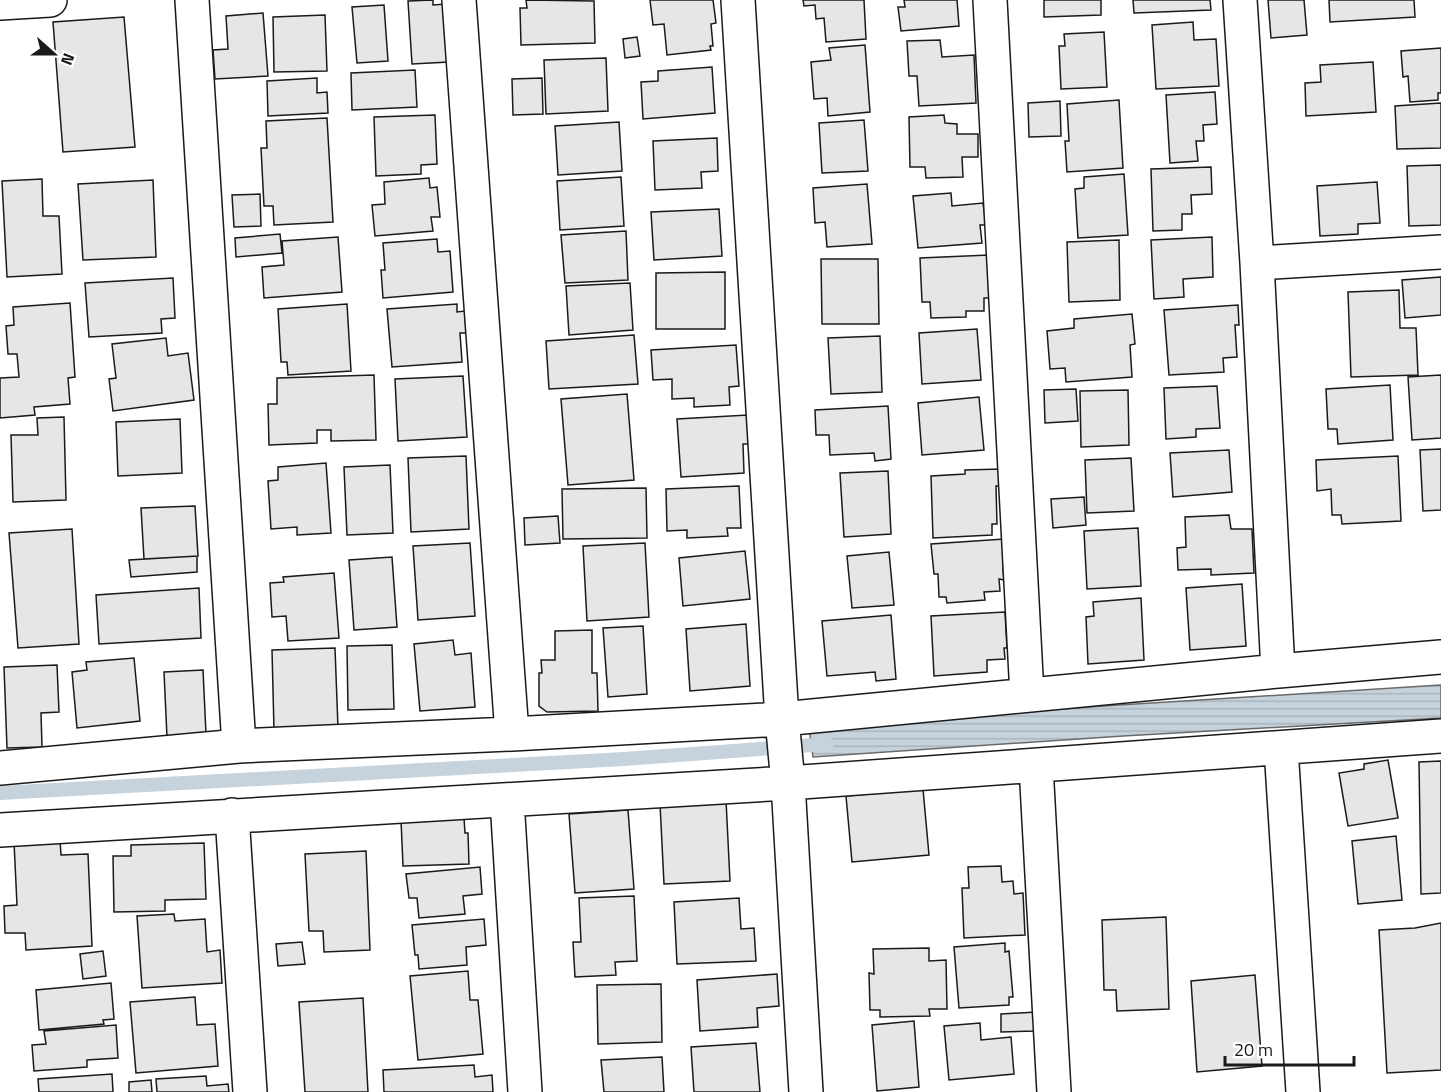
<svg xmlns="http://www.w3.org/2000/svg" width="1441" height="1092" font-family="'Titillium Web',sans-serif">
<defs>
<pattern id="water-rules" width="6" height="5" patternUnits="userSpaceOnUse" patternTransform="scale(1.5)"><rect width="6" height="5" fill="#c6d2dc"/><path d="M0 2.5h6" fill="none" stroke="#aab4bc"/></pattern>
</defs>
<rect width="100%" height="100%" fill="#fff"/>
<!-- water -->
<path fill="url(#water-rules)" stroke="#6a6a6a" stroke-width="1.5" d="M1441,685V718L1123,736L813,757L809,728L1087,707Z"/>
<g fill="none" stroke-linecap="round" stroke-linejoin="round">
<!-- stream -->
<path stroke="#c6d2dc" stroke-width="14" d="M0,793L624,759L827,744"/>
</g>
<!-- building -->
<path fill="#e6e6e6" stroke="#1a1a1a" stroke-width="1.5" d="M433,0V5L446,4L449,62L412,64L408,1Z
M526,0L594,1L595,43L521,45L520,8H527Z
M650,0H713L716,23L711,24L713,46H710L711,50L667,55L664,24L653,25Z
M803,0H864L866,39L826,42L824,18L816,19L815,5L804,6Z
M904,0H957L959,26L901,31L898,7H905Z
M1044,0H1101V15L1044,17Z
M1133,0H1210L1211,10L1134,13Z
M1268,0H1304L1307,35L1271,38Z
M1329,0H1414L1415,17L1330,22Z
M384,5L388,61L357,63L352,7Z
M263,13L268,76L215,79L213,50L228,49L226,16Z
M325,15L327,71L274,72L273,17Z
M124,17L135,147L63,152L53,22Z
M1193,22L1194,40L1216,39L1219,86L1156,89L1152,25Z
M1104,32L1107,87L1061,89L1059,46H1065L1064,34Z
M637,37L640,56L625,58L623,39Z
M940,40L942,57L974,55L976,103L919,106L917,76H909L907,41Z
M865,45L870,112L828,116L827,98L814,99L811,62L831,60L829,48Z
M1441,48V93H1438V100L1410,102L1408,76L1403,77L1401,51Z
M606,58L608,111L546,114L544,60Z
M1373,62L1376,112L1306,116L1305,83L1321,82L1320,65Z
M712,67L715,113L643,119L641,82L658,81V71Z
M415,70L417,107L352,110L351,73Z
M317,78V93L327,92L328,113L268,116L267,81Z
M542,78L543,114L513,115L512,79Z
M1215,92L1217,124L1203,125L1204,141H1196L1198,161L1170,163L1166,95Z
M1119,100L1123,168L1067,172L1065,141H1069L1067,104Z
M1060,101L1061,136L1029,137L1028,103Z
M1441,103V148L1397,149L1395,106Z
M435,115L437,164L421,165V174L376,176L374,117Z
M944,115L945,123L957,124V134H978V157H962L963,177L926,178L925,167H910L909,117Z
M327,118L333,222L274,225L273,206H264L261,148H267L266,121Z
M864,120L868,171L822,173L819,123Z
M619,122L622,171L558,175L555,126Z
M717,138L718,171L701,172L702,188L655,190L653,141Z
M1441,165V225L1409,226L1407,166Z
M1211,167L1212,194L1191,195L1192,214H1182V230L1153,231L1151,169Z
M1124,174L1128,235L1078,238L1075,189L1084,188V177Z
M621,177L624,226L560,230L557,181Z
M429,178L430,188L437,187L440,217H431L433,231L375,236L372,205L385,204L384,182Z
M42,179L43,216H59L62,274L7,277L2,181Z
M153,180L156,257L83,260L78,184Z
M1377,182L1380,223L1358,224V234L1320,236L1317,186Z
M867,184L872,244L827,247L825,222L815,223L813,188Z
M951,193L952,206L983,203L986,225H980L982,243L918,248L913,196Z
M260,194L261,226L234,227L232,195Z
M719,209L722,256L654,260L651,212Z
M626,231L628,280L565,283L561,235Z
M280,234L282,253L236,257L235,238Z
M338,237L342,292L264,298L262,267L284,265L282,241Z
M1212,237L1213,277L1183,279L1184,297L1154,299L1151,240Z
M437,239L438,252L450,251L453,292L383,298L381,270H385L383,243Z
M1119,240L1120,300L1069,302L1067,242Z
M989,255L990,298H984V311H966V317L931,318L930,302H922L920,258Z
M821,259H878L879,324H822Z
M725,272V329H656V273Z
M1441,277V315L1405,318L1402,280Z
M173,278L175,318L161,319L162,333L89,337L85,283Z
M630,283L633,330L569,335L566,286Z
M1399,290L1400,328H1416L1418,375L1351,377L1348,292Z
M70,303L75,377L68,378L70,404L34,407L35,415L0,418V378L19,377L17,354H8L6,326L14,325L13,307Z
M347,304L351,371L288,375L287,362H281L278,309Z
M457,304V312L465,311L466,333H460L462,362L392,367L387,309Z
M1238,305L1239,325H1235L1237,357L1223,358L1224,372L1169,375L1164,310Z
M1132,314L1135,344L1130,345L1132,377L1066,382L1065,368L1050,369L1047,331L1074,328V319Z
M977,329L981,380L922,384L919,333Z
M634,335L638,384L549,389L546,341Z
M880,336L882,392L831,394L828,338Z
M166,338L168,356L188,353L194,400L113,411L109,379L116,378L112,344Z
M736,345L739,386L729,387L730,405L694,407V398L672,399V379L653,380L651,350Z
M374,375L376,440L331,441V430H317V443L269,445L268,404H277V378Z
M1441,375V438L1412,440L1408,377Z
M463,376L467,437L398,441L395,379Z
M1390,385L1393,440L1338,444L1337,429H1328L1326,389Z
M1217,386L1220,428L1196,429V437L1166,439L1164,388Z
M1076,389L1078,421L1045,423L1044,390Z
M1128,390L1129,445L1081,447L1080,391Z
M627,394L634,480L568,485L561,399Z
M979,397L984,450L922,455L918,403Z
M888,406L891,459L875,461L874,453L830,455L829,435H816L815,410Z
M748,415L750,444H743L744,473L681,477L677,419Z
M64,417L66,500L13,502L11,435H38L37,418Z
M180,419L182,473L118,476L116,422Z
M1441,449V510L1423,511L1420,450Z
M1229,450L1232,492L1173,497L1170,453Z
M466,456L469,529L411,532L408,458Z
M1398,456L1401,521L1342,524L1341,515H1332L1331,489L1317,491L1316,460Z
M1131,458L1134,511L1087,513L1085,460Z
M326,463L331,533L297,535V527L271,529L268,481L278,480V467Z
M390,465L393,533L347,535L344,467Z
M1001,469L1002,486H996L997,524H992V535L933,538L931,476L965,474V470Z
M888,471L891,534L844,537L840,473Z
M739,486L741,528H727L728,536L687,538V530L667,531L666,489Z
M646,488L647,538L563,539L562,489Z
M1084,497L1086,525L1053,528L1051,499Z
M195,506L198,556L144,559L141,508Z
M1229,515L1231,529H1252L1254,573L1211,575V569L1178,570L1177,548L1186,547L1185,517Z
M558,516L560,543L525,545L524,518Z
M1138,528L1141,586L1087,589L1084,531Z
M72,529L79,644L18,648L9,533Z
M1004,539L1006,568H1003L1004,580L999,579L1000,591L984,592L985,600L947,603L946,597H939L938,574H934L931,544Z
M470,543L475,616L418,620L413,546Z
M645,543L649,617L587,621L583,546Z
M745,551L750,599L683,606L679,558Z
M889,552L894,605L852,608L847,556Z
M197,556V572L131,577L129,560Z
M392,557L397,627L354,630L349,560Z
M334,573L339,638L288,641L286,616L272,617L270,583L284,582L283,577Z
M1242,584L1246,646L1190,650L1186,588Z
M199,588L201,638L99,644L96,595Z
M1141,598L1144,660L1088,664L1086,617L1094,616L1093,602Z
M1005,612L1007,648H1004L1005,659L987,660V672L934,676L931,616Z
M891,615L896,679L876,681L875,672L827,676L822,621Z
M746,624L750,686L690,691L686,629Z
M643,626L647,694L608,697L603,628Z
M592,630V673H597L598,711L547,712L539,706V673H542L541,660H555V631Z
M453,640L455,655L471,653L475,707L420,711L414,644Z
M392,645L394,709L348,710L347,646Z
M335,648L338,728L274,730L272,650Z
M134,658L140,721L77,728L72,672L87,670L86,662Z
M57,665L59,712L41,713L42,747L7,748L4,667Z
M203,670L206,734L167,737L164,672Z
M1388,760L1398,818L1348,826L1339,773L1364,769V764Z
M1441,761V893L1421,894L1419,762Z
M923,789L929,855L852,862L846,796Z
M726,800L730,881L664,884L660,804Z
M628,810L634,889L575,893L569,814Z
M464,818L465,833H468L469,864L403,866L401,820Z
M1396,836L1402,900L1358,904L1352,841Z
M60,840L61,855L88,854L92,946L26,950L25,933H5L4,906L17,905L14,842Z
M204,843L206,899L165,900V911L114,912L113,856H131V845Z
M366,851L370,950L324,952L323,931H309L305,854Z
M1001,866L1002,882L1013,881L1014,894L1023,893L1025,935L964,938L962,888H969L968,867Z
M480,867L482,894L463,896L465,914L419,918L417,898H409L406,874Z
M634,896L637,961L615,962L616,975L575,977L573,942H581L579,898Z
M739,898L741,929L754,928L756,961L677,964L674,902Z
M174,914L175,921L205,919L207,952L220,950L222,983L142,988L137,916Z
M1166,917L1169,1009L1117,1011L1116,990H1104L1102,920Z
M484,919L486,945L466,947L467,965L419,969L418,955H415L412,925Z
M1441,923V1070L1387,1073L1379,930L1415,928Z
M302,942L305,964L278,966L276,944Z
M1005,943V952L1009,951L1013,997H1009V1005L959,1008L954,947Z
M929,948V961L946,960L947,1009H929L930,1016L880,1017V1010H870L869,973L874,974L873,949Z
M103,951L106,976L83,979L80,954Z
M468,971L470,1000H478L483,1054L418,1060L410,976Z
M777,974L779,1006L757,1008L758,1027L700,1031L697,980Z
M1255,975L1262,1066L1197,1072L1191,981Z
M111,983L114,1019L103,1020L104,1024L39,1030L36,990Z
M661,984L662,1042L598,1044L597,985Z
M195,997L197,1025L215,1024L218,1066L136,1073L130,1002Z
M363,998L368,1092H305L299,1002Z
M1036,1012L1037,1031L1001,1032V1014Z
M914,1021L919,1087L877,1091L872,1025Z
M980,1023L981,1040L1011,1037L1014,1074L949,1080L944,1026Z
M116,1025L118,1058L87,1060V1067L34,1071L32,1045L46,1044L44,1031Z
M756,1043L760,1092H694L691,1047Z
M662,1057L664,1092H604L601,1060Z
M474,1065L475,1077L492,1075L493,1092H384L383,1070Z
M112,1074L113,1092H39L38,1079Z
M206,1076L207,1086L228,1084L229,1092H157L156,1079Z
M151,1080L152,1092H129V1082Z"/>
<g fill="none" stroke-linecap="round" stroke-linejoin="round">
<defs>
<path id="minor" d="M192,0L239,746
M459,0L512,734
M738,0L782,719L788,783L806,1092
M990,0L1027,695
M1240,0L1257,263L1278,671
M0,3L50,0
M1257,263L1441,252
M1281,748L1303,1092
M1036,766L1054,1092
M0,768L239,746L512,734L782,719L1278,671L1441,657
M507,800L525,1092
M232,815L250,1092
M0,830L788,783L1441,736"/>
</defs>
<!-- minor casing -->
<use href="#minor" stroke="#1a1a1a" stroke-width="36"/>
<!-- minor -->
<use href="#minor" stroke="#fff" stroke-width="33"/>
</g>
<!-- north arrow -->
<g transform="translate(54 54) rotate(111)" stroke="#ffffff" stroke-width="4.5" paint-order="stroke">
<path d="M0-4.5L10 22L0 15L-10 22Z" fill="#1a1a1a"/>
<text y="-9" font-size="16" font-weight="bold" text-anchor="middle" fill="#1a1a1a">N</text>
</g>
<!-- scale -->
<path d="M1225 1056v9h129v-9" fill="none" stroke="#1a1a1a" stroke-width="3"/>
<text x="1234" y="1056" font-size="18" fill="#1a1a1a" stroke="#ffffff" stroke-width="4.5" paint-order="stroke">20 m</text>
</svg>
